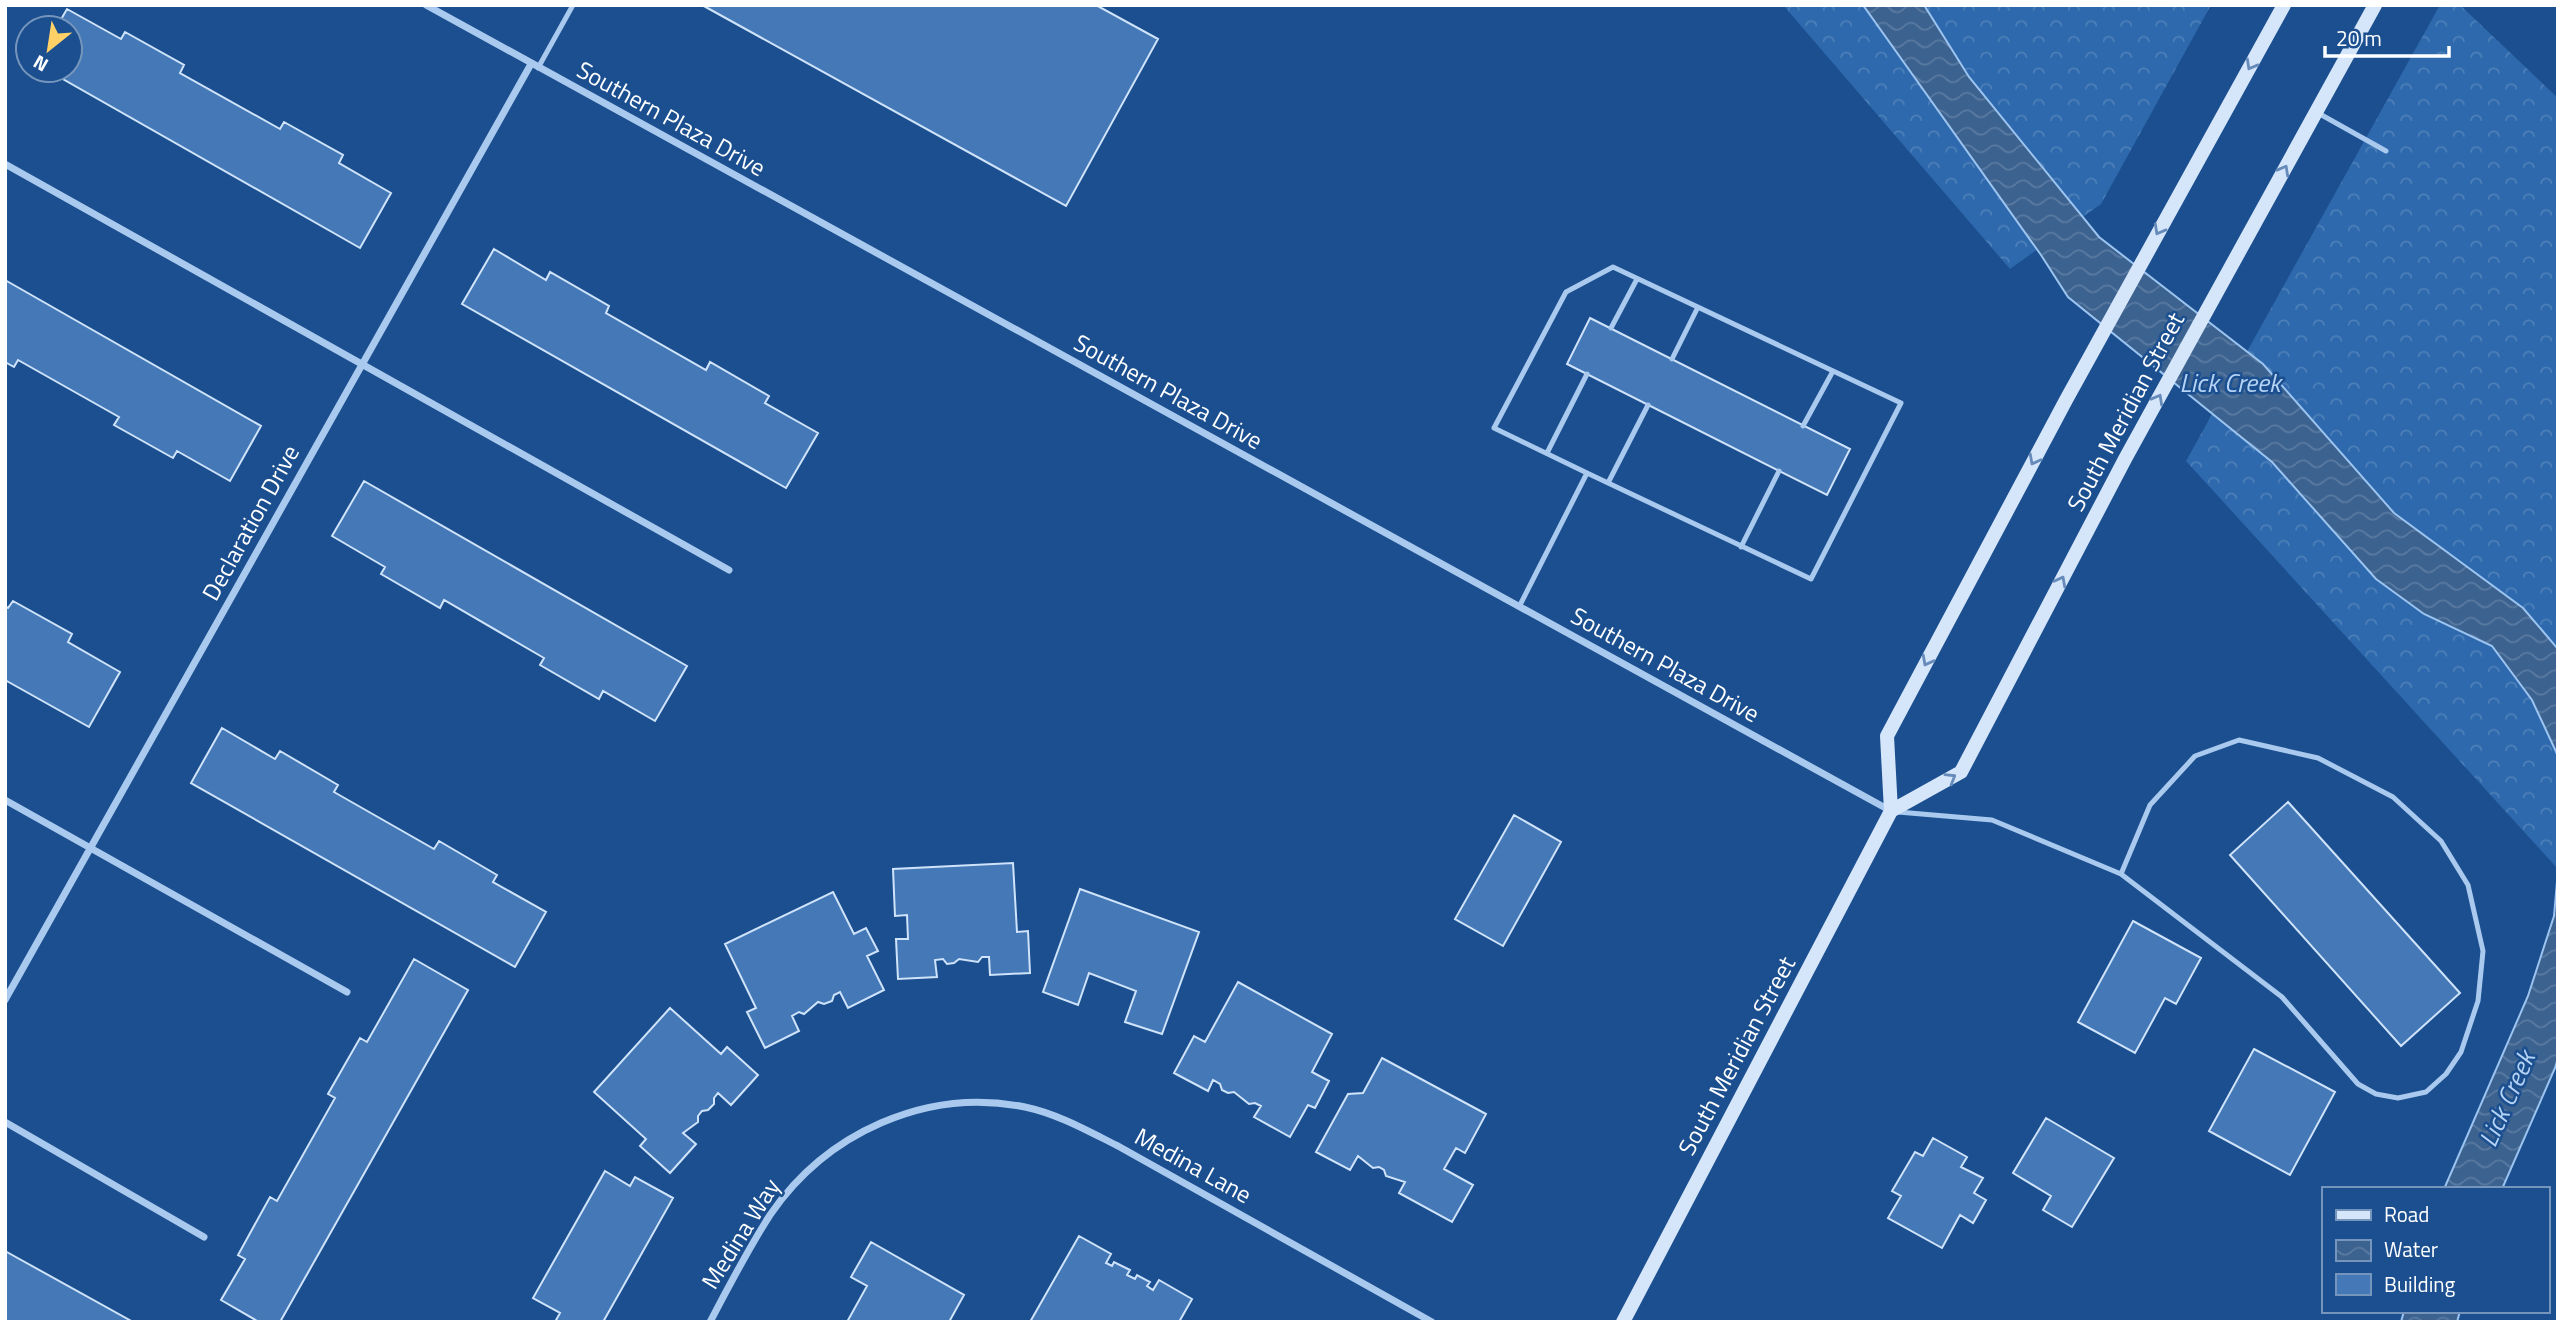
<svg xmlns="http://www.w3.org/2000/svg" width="2563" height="1327" font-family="'Titillium Web',sans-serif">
<defs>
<pattern id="forest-crowns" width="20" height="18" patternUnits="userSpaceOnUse" patternTransform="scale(1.75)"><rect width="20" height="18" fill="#2e69ad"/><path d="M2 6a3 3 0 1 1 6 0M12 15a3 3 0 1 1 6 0" fill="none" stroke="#4d80b9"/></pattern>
<pattern id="water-waves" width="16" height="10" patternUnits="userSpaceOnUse" patternTransform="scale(1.75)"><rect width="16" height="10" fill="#3c6290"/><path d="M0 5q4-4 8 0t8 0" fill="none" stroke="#597aa1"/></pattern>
</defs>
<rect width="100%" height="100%" fill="#1b4f8f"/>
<!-- forest -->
<path fill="url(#forest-crowns)" d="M1783,5H2211L2101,204L2010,269Z
M2440,5H2460L2558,98V869L2186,461Z"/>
<!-- water -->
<path fill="url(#water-waves)" stroke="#9cc4f0" stroke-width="2" d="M1863,5H1924L1969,77L2099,237L2263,364L2394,513L2523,608L2558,649V756L2532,700L2492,646L2424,614L2376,579L2272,462L2068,297L2041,255Z
M2558,870V1058L2555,1068L2502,1189H2444L2528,996L2554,916Z
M2404,1311H2460L2457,1322H2401Z"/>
<!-- building -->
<path fill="#4478b7" stroke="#cfe3fa" stroke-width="2" d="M702,5H1096L1158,39L1066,206Z
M67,9L121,39L125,32L184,65L180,73L280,129L284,122L343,155L339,163L391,193L360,248L47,70H70V28H56Z
M494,249L546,280L550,272L609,306L606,313L706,370L710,362L769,396L765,403L818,433L786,488L462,304Z
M5,280L261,426L230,481L177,451L173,458L114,425L119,417L18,360L14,367L5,362Z
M1590,318L1850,449L1827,495L1567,364Z
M364,481L687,666L655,721L603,691L599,699L540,665L544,658L444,600L440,608L381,574L385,567L332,536Z
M13,601L72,634L68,642L120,672L89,727L5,680V606L8,608Z
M222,728L275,759L280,751L338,785L334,792L434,849L439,841L497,875L493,882L546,912L515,967L191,783Z
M2288,802L2460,993L2401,1046L2230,855Z
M1514,815L1561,842L1503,946L1455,919Z
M1013,863L1017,932L1028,931L1030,973L990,975L989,957H982L978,962L959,959L954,963L947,964L943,959L935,960L937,977L898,979L896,939H908L907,915L895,916L893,869Z
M1080,889L1199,932L1162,1034L1125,1022L1136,991L1089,973L1078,1005L1043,992Z
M833,892L854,934L866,928L878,951L867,956L884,990L848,1008L840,992L834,995L832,1001L824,1004L818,1002L804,1014L799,1012L792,1016L799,1031L765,1048L747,1012L756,1008L725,944Z
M2133,921L2201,958L2176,1004L2165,998L2135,1053L2078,1022Z
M414,959L468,990L280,1322H259L221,1300L245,1259L238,1255L270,1197L277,1201L335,1098L328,1094L360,1038L367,1042Z
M1238,982L1332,1034L1312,1072L1329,1081L1315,1108L1308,1105L1290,1137L1254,1117L1261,1106L1255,1103L1249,1104L1234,1092L1228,1093L1222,1090L1220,1084L1213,1080L1208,1091L1174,1073L1194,1036L1205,1042Z
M670,1008L721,1054L727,1047L758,1075L731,1105L718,1093L714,1098V1104L708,1110L702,1111L698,1116V1122L683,1133L696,1144L670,1173L640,1146L646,1139L594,1092Z
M2254,1049L2335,1092L2290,1175L2209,1131Z
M1382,1058L1486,1114L1465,1153L1456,1148L1444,1169L1473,1185L1452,1222L1399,1193L1405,1182L1386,1176L1384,1170L1379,1167L1373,1168L1358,1156L1350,1170L1316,1152L1348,1094L1363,1093Z
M2046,1118L2114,1158L2072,1227L2043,1210L2051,1196L2013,1173Z
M1933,1138L1967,1157L1961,1167L1983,1178L1974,1193L1986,1200L1973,1223L1960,1215L1942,1248L1888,1218L1901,1196L1892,1191L1915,1152L1923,1156Z
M605,1171L630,1186L635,1177L673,1198L603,1322H555L560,1313L533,1298Z
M1079,1236L1111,1254L1106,1263L1112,1266L1114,1262L1130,1270L1127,1275L1135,1279L1137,1275L1150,1282L1147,1286L1153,1290L1159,1280L1192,1299L1179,1322H1030Z
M871,1242L964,1295L949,1322H847L867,1286L851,1277Z
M5,1251L133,1322H9L5,1320Z"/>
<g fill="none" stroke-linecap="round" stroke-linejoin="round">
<!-- service -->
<path stroke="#a9c9ee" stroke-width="5" d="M538,68L573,5
M2318,113L2386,151
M1611,328L1637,279
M1672,359L1698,307
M1803,426L1833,371
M1547,453L1587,374
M1608,483L1648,405
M1741,547L1779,471
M1519,607L1587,473L1811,579L1901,403L1613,267L1566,292L1494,428L1587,473
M1898,812L1992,820L2121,874L2282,997L2358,1084L2376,1094L2398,1098L2426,1092L2446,1074L2461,1052L2478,1001L2483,951L2468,885L2441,841L2393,797L2318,758L2239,740L2195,756L2150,805L2121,874"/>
<!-- minor -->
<path stroke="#a9c9ee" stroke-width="7" d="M426,5L1891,811
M5,164L729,570
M5,800L347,992
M5,1000L531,64
M5,1122L204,1237
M710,1322C729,1286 748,1249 770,1215C826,1133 926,1087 1025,1107C1058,1114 1088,1131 1118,1146L1432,1322"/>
<!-- secondary -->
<path stroke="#d6e6fa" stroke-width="14" d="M1891,811L1961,772L2125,459L2375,5
M1623,1322L1891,811L1887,736L2066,400L2284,5"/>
</g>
<!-- one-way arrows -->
<defs><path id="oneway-chevron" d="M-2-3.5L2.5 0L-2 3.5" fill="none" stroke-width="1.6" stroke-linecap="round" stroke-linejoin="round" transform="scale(1.75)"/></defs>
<g stroke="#668bba">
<use href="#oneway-chevron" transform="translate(2251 65) rotate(119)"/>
<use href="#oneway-chevron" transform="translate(2284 170) rotate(-61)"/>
<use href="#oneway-chevron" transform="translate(2159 230) rotate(119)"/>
<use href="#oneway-chevron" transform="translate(2158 399) rotate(-61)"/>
<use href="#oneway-chevron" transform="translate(2034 460) rotate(118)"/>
<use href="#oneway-chevron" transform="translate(2061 581) rotate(-62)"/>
<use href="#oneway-chevron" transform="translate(1927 661) rotate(118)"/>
<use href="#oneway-chevron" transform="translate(1951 778) rotate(-31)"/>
</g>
<g text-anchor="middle" stroke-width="5" stroke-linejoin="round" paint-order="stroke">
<!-- street labels -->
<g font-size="24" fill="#fff" stroke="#1b4f8f">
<text transform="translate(671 119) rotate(29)" y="8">Southern Plaza Drive</text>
<text transform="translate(1168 392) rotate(29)" y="8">Southern Plaza Drive</text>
<text transform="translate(2126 412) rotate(-62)" y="8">South Meridian Street</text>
<text transform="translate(251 523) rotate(-61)" y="8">Declaration Drive</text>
<text transform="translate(1665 665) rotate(29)" y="8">Southern Plaza Drive</text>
<text transform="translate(1737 1056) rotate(-62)" y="8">South Meridian Street</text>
<text transform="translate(1193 1166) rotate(29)" y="8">Medina Lane</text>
<text transform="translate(741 1234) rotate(-58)" y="8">Medina Way</text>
</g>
<!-- water labels -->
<g font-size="26" font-style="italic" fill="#b5d3f5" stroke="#1b4f8f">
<text x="2230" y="392">Lick Creek</text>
<text transform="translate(2507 1099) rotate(-66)" y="9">Lick Creek</text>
</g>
</g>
<!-- border -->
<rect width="2563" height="1327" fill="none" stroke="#ffffff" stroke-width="14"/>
<!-- legend -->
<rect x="2322" y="1187" width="228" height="126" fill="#1b4f8f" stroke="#7695bc" stroke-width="2"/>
<rect x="2336" y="1210" width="35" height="10" fill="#d6e6fa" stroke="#7695bc" stroke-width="2"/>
<text x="2384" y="1222" font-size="21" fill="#ffffff">Road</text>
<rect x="2336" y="1240" width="35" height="21" fill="url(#water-waves)" stroke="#7695bc" stroke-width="2"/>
<text x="2384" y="1257" font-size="21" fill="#ffffff">Water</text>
<rect x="2336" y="1274" width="35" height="21" fill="#4478b7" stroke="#7695bc" stroke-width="2"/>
<text x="2384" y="1292" font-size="21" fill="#ffffff">Building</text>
<!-- north arrow -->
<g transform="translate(49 49) rotate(210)"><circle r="33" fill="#1b4f8f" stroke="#7695bc" stroke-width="2"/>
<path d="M0-5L12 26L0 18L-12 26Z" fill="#ffd166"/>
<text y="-10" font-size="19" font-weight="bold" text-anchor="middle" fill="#ffffff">N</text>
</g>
<!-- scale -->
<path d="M2325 46v10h124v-10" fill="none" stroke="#ffffff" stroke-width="3.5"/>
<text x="2336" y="46" font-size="21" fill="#ffffff" stroke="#1b4f8f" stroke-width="5" paint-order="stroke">20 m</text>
</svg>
